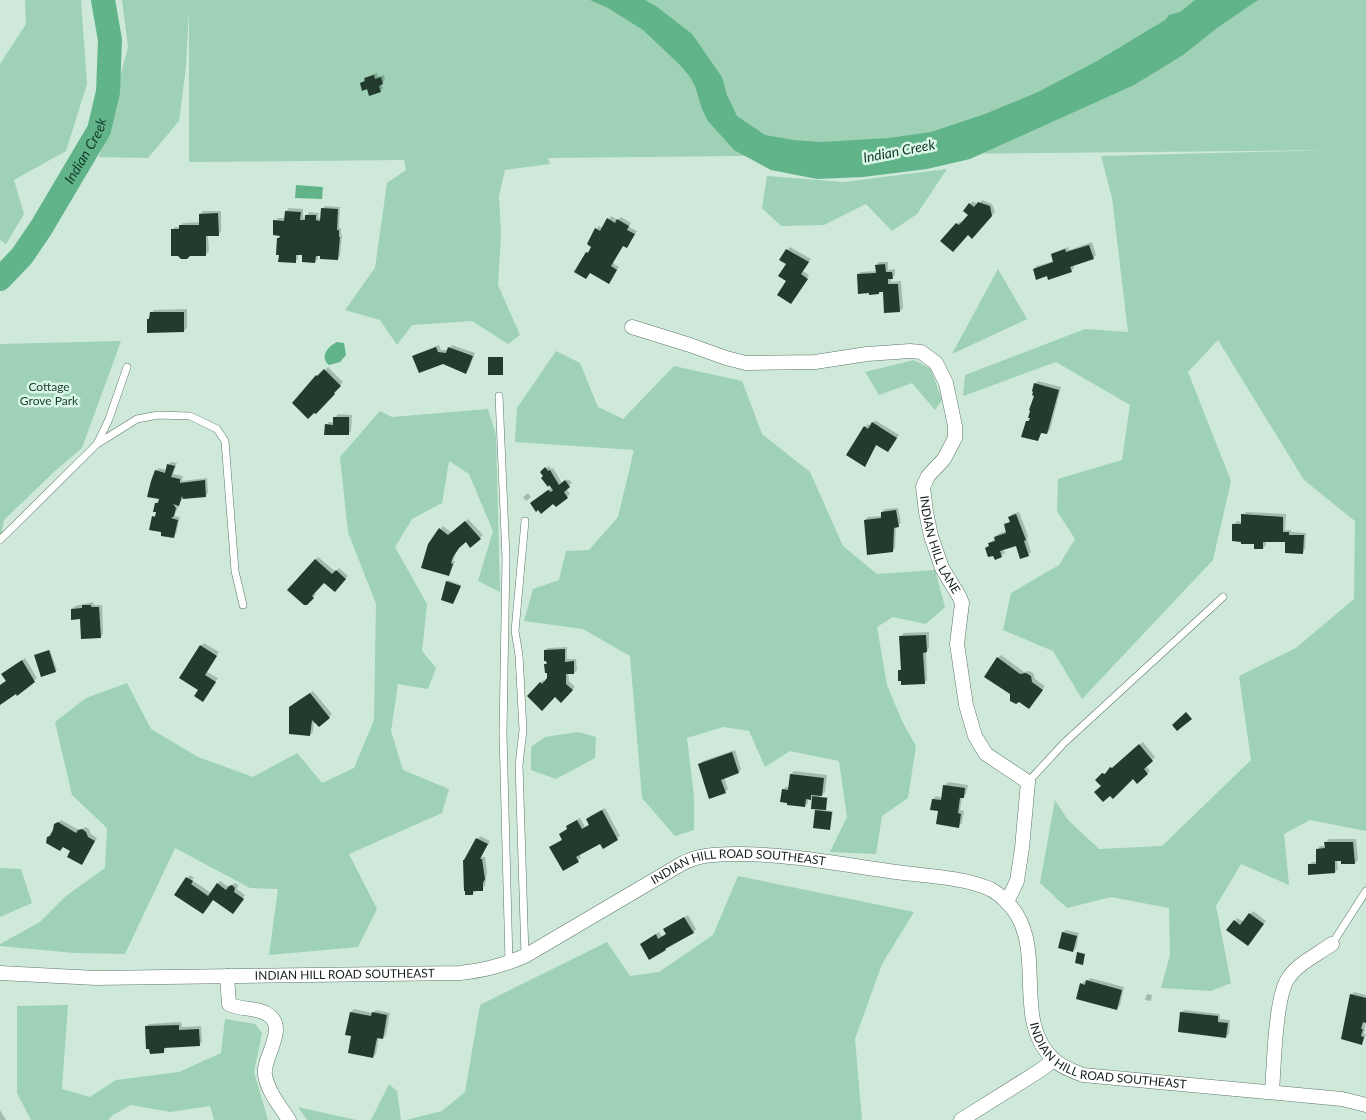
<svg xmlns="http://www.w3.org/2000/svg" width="1366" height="1120" font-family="Lato,sans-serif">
<rect width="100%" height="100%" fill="#cee9da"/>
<!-- green -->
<path fill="#9ed1b5" d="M25,0H81L87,84L66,151L14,180L24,214L6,244L0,240V64L26,24Z
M122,0H1366V831L1310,820L1284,834L1289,885L1241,864L1216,906L1231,983L1211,991L1161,988L1170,955L1169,908L1111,897L1067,908L1040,883L1055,800L1068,820L1099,849L1162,846L1251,760L1239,676L1296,648L1354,599L1355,521L1304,480L1218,340L1188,372L1231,481L1213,560L1082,699L1053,651L1003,630L1011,593L1059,565L1075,539L1057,511L1058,479L1122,460L1130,405L1056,362L963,396L965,375L1085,329L1128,332L1112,198L1101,156L1334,150L548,158L550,164L505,170L499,196L501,234L498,285L520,335L508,344L472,321L412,325L397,345L380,320L345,310L375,268L387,183L406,170L404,160L189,162V10L186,67L179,121L148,158L99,157L128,47Z
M947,169L917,214L892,231L866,204L824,225L781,226L762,208L767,176L844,182Z
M998,269L1027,319L952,354Z
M121,341L82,448L56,470L4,520L0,545V344Z
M556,351L580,363L598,407L623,419L674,366L742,381L762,434L810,472L843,546L877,574L935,570L945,607L926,624L893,617L877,627L887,685L902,721L916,746L908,798L882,816L876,854L830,852L847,817L839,761L790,751L765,767L749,731L723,727L687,738L694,796V830L675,836L642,798L630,656L583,629L524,621L533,589L559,580L566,551L589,550L618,517L634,450L515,442L517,408Z
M914,360L931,369L942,400L935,410L912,383L879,395L865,372Z
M488,409L496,435L500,592L478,581L493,531L469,474L449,461L442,503L412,519L395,547L427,604L422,651L436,668L428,689L398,684L391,731L403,770L449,789L442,813L349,854L377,909L358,947L269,955L278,889L250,888L175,848L125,954L74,953L0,946V944L40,922L66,896L105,868L107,828L72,795L55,722L86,698L127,683L151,729L198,757L253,777L297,753L322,783L354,768L374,720L376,604L348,532L340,457L380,411L392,417Z
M578,732L596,737L595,758L556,779L531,770V747L545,737Z
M0,868L21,869L32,903L0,917Z
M738,876L914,912L882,964L855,1039L862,1120H406L442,1111L465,1092L480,1005L607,942L630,976L659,972L713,935Z
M68,1005L62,1089L90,1097L116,1080L179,1072L221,1053L225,1019L255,1024L262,1033L254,1072L268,1120H214L210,1106L170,1112L131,1105L113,1115L108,1120H31L17,1093V1006Z
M389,1084L397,1091L401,1120H371Z
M298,1107L356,1120H307Z"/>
<!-- water -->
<path fill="#61b48a" d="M590,0H645L656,6L692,34L722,77L727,95L737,116L765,135L793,140L821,142L889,138L931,132L985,114L1038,92L1097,61L1165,20L1169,15L1180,12L1195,0H1258L1217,28L1183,55L1134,85L970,159L927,169L863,177L817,179L771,170L734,150L708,121L702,109L695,86L690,77L680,65L643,30L608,8Z
M296,185L323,187L322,199L295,198Z
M337,342L344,343L346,355L340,362L329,365C319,357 328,346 337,342Z"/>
<!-- shadow -->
<path fill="#0003" d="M377,73L378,77L384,75L385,80L381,84L383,88L380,91L368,88L361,83L369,76Z
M982,200L992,204L995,212L987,222L968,233L942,241L960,221L963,223L969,215L964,211L970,204L973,201L978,205Z
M325,206L340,207L339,228H341V234L342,235L340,256L337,259L318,254V259L315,262L304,254L298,253V259L295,262L275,221L278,218H285L286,211L289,208L303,209V217H306L309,212L319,213L318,218H322V209Z
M203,211H221V232L218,234L208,235L209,251L206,254L172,230L175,227H180L183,223L200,222V214Z
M611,216L618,220L621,217L631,223L629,227L637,231L627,247L623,245L613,263L619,267L609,282L587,253L589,250L591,251L593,247L588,244L596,229L599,226L603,228Z
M1092,242L1096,255L1093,258L1073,265L1074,268L1071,271L1048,275L1034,269L1037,266L1054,261L1052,254L1055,252L1068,247L1069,250Z
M790,247L811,259L803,271L809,275L793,300L788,281L787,264L781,259Z
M879,262H888V270L895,269V275L891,278V282L901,281L903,308L900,311L884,290L879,293L858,275L861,272L877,271L876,265Z
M187,309V328L184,331L148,319L154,310Z
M439,345L441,350H449L452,345L475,353L469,369L466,372L443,363L414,357L417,354Z
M328,367L343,382L336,389L337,390L318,410L321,375Z
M1038,381L1061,387L1050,430L1047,433L1042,432L1038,440L1027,421L1031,417L1035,395V384Z
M338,414L352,415L351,431L348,434L326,425L329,422H335V417Z
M875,420L899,435L891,448L877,444L867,462L865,427L868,424L871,426Z
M171,462L177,463L173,474L183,476L182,481L207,478L208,493L205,496L183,497L174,516L180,517L176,534L173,537L163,531L153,517L156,514V503L161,498L156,471L159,468L167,470L168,465Z
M549,466L551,469L553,468L562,483L568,479L572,483L566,488L570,494L556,506L554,502L534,501L552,487L544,476V469Z
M528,493L531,497L526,501L523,497Z
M898,508L901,523L896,526L895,548L892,551L865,520L868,517L882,516V512L885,509Z
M1019,512L1028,536L1027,538L1031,552L1028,555L1017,544L1003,549L1005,553L996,558L986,548L993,540L996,539L995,537L998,534L1007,531L1005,525L1011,521L1009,517L1012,514Z
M1246,512L1286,514L1285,530H1291V532L1306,533L1305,549L1303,552L1286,541H1266V545L1263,548L1255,543L1234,524L1237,521L1242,522L1243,515Z
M468,519L483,535L471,546L466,541L461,545L456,553L453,561H455L451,571L448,574L430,544L443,526L452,533Z
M318,557L336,572L339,568L348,576L335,590L324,581L314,593L316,594L307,604L289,589Z
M448,580L461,585L454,601L447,582Z
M93,602L94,605H102L103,634L101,637L72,609L75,606Z
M929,632V648L926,652L927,680L924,683L902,680L899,671L902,668L901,636L904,633Z
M204,643L219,652L207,672L218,678L206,697L200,690L201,646Z
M567,647V659H576L577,670L574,673H568L569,681L575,687L564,699L555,696H528L543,680L545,682L549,678L545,664L548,662L545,650L548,648Z
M50,650L57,670L42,676L36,655Z
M1001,655L1024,672L1029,671L1033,673L1035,679L1045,686L1029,708L1011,694L998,658Z
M25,658L37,678L18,694L17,693L0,703V685L7,680L3,674Z
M313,691L332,714L329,717L314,720L313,732L310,735L293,704Z
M1143,742L1155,757L1146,766L1150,771L1147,773L1102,786L1097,780Z
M735,750L741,769L739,772L724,777L728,789L725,792L700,764L703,761Z
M794,771L827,775L825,792L820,797H828L826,808L824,810L833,811L830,829L816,811L819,808L812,807L814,795L808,798V803L805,806L783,790L786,787H789L791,774Z
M948,782L968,785L966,794L962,797L960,810L964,811L962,823L959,826L939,810L933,799L936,796L943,798L945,785Z
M605,808L620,836L603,847L600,842L579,854L581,858L563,870L551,847L563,839L568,829L567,826L570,824L580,818L585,827L590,824L587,819L590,816Z
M61,820L79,830L86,827L89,829L91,834L97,838L82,863L72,850L48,837L56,825Z
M480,836L490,841L481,857H485L487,872L485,886L472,894L467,857Z
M1329,839H1356L1358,860L1355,863H1342V860H1337L1338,869L1335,872L1309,865L1312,862H1318V849L1320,846H1326V842Z
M190,875L194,878L192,880L211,893L220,881L229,887L235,883L238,885L237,889L245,895L236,909L213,899L175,895Z
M1253,911L1266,921L1250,942L1235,921L1237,918L1244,922Z
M688,915L696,929L694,932L665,949L644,942L659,932L662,937L668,933V927Z
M1066,930L1079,933L1076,948L1073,951L1063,932Z
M1090,978L1124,987L1120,1005L1117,1008L1082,984L1084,981L1087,982Z
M1354,992L1366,995V1022L1364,1034H1366L1364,1040L1362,1043L1351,995Z
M1147,994L1152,995L1151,1001L1145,1000Z
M354,1009L373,1013L376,1010L390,1013L386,1035L383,1038L379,1037L376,1054L373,1057L352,1035L351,1012Z
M1184,1010L1220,1014V1019L1230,1020L1229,1034L1226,1037L1181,1013Z
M181,1022L182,1027L201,1026L202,1042L199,1045L166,1047L164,1052L146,1027L149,1024Z
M0,1110L6,1120H0Z"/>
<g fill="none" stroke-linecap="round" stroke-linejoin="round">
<!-- river -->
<path stroke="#61b48a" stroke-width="24" id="s1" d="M0,279L22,256L41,228L99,130L108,92L110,40L103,0"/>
</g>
<!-- building -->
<path fill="#233a2e" d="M374,75L375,79L381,77L383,84L379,86L381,92L369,96L367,89L362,91L360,83L365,81L364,78Z
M978,202L990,206L992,216L972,239L968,235L953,252L940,241L956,223L959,225L968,215L963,211L969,203L974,207Z
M321,208L338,209L337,230H339V237H340L338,260L320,259V256H316L315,263L302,262V255H296V263L278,262L279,255H276L277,238H279L280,236L273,235V220L284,221L285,211L301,212L300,220H305V215H316V220L320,221Z
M218,213L219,236H206V256H190L187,259H181L178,256H171V229H179V225H199V214Z
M607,218L615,223L617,219L629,226L627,230L635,234L627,248L623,246L611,266L617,270L609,284L590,273L586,279L574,272L586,252L588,253L591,247L587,244L595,228L600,231Z
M1089,245L1094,259L1070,267L1072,272L1048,280L1047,276L1036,280L1033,269L1053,262L1051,254L1065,249L1066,252Z
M786,249L809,262L801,274L808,279L791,304L777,295L786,281L778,276L786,264L779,260Z
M885,264L886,272H892L893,279H888V284H898L900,312L884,313L883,292H879V294L869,295V293L858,294L857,274L876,273L875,265Z
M150,312H184V332L147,333V319H149Z
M436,347L438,352L446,353L448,347L473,356L466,374L443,364L419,373L412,356Z
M488,357H503V375H488Z
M324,369L341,386L334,393L335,394L316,414L314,413L308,419L292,403L316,375L317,376Z
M1034,383L1059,390L1047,434L1041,433L1038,441L1021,437L1026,421H1029L1030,418H1028L1030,411L1029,410L1034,396L1032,395L1033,392L1032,391Z
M333,417H349V435H324L325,424L333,425Z
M872,422L897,438L888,452L876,445L865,467L846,455L864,426L868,429Z
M167,464L175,466L171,477L180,479V483L205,480L206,497L183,499L182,496L179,506L173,504L176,508L174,516L171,518L178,520L174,538L161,536V532L149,530L152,516L155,517L156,512H153L155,503H158L159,499L147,497L151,481L155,470L165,473Z
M545,467L548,471L550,470L559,485L565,480L570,487L564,492L568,498L556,507L553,504L541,514L538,510L536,512L530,503L548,490L551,492L553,490L549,485L548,487L541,478L543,476L540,472Z
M896,510L899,527L894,528L893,552L867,555L864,520L881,518V512Z
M1016,514L1026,540L1024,541L1029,556L1020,559L1016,546L1000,551L1002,557L995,560L993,556L988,557L985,548L989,546L988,543L995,541L994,537L1006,533L1004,524L1010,522L1008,517Z
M1241,514L1283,517V532H1289V535H1304L1303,554L1285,553V542H1263V549H1254V544H1241V542L1232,541V524H1241Z
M465,521L481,539L470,548L466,542L459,548L453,557L451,563L453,564L449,576L421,568L428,544L439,528L448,535Z
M315,559L332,574L336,570L346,579L335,592L324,583L312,596L314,598L307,605H304L287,590Z
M446,581L461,586L453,604L441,600Z
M82,605H91V607H99L101,638L81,639L80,619L71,620V609L82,608Z
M926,635L927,652L923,653L925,684L901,685V681H898V670H901L899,636Z
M200,645L217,656L205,675L216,682L203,702L194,696L198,690L179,678Z
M565,649V662L574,661V674H566V684L573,690L561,703L555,697L542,711L527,696L540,682L542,684L547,678V673H545L544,664H547L546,661H544V650Z
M49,650L56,672L41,677L34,655Z
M997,657L1020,674L1026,673L1031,676L1032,682L1043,690L1029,709L1019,702L1016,704L1010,701V694L984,677Z
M22,660L35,682L17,696L16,694L0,705V685L6,681L1,674Z
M310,693L330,718L319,727L312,720L310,736L289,734V707Z
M1186,712L1192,719L1177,731L1172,725Z
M1139,744L1153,761L1144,769L1148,774L1137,784L1133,779L1113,799L1110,796L1103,802L1094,792L1101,786L1095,780L1102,773L1105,774L1110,767L1112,768Z
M732,752L739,773L721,780L726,793L709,799L698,764Z
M790,774L824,778L822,796L811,795V800L806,799L805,807L787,805V803L780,802L782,789L788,790Z
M943,785L965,788L964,798H960L958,813L961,814L959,828L936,824L938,811L930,810L932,799L941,800Z
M812,796L827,798L826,810L811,809Z
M602,810L618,840L603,849L600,844L576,857L579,862L563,871L549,847L562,840L559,834L567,829L566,826L577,820L582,829L589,825L586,819Z
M815,810L832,812L830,830L813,828Z
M58,822L76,833L78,830L82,829L86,832L88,837L95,841L82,865L67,857L70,851L63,847L60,851L46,843L47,837L50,836L53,830L54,824Z
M476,838L488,844L480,859H482L485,879L483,883V891H473V895H465V891H464L463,860H464Z
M1324,842H1353L1355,864H1341V861H1335V873L1308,875V864H1316V849L1325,848Z
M186,877L193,881L191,884L208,896L217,883L226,890L229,886L232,885L235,888L234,892L244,899L233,914L213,900L203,914L174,895Z
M1249,913L1264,924L1248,946L1226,930L1234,920L1240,925Z
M684,917L694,933L665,949L666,950L649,960L640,944L656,934L658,939L666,934L663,929Z
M1062,932L1077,936L1073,952L1058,948Z
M1077,952L1085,954L1083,965L1075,963Z
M1086,980L1122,990L1117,1010L1076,999L1080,983L1085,985Z
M1350,994L1366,998V1023L1363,1022L1361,1029H1363L1361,1036L1364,1037L1362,1045L1341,1039Z
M350,1012L371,1016L372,1012L387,1015L383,1039L377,1038L373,1058L348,1053L351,1036L345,1035Z
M1180,1012L1218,1016V1022L1228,1023L1226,1038L1178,1032Z
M179,1025V1030L199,1029L200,1046L164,1048V1053L150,1054L149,1049H146L145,1026Z"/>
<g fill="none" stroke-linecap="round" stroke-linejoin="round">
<defs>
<path id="service" d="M499,396L506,558L503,733L509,962
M97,444L109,419L127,367
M525,521L515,631L519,655L523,730L519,765L525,956
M0,540L97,444L137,419L158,415L190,416L217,429L225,441L235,571L243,605
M1028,782L1064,743L1223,597
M1332,944L1366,891"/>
<g id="minor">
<path id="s2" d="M632,327L690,345L726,358L746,363L815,362L867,354L910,351L921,352L936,363L946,383L955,426V438L944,459L928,476L923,487L926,512L931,536L942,568L959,596L962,603L957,644L966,705L975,736L986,754L1028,782L1022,848L1017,881L1007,902"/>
<path id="s3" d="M0,973L96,978L460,973C485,970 501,966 525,956L683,863C688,861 694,858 700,857C712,854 726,854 738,854C791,854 844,865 896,872C925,876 963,877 990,889C1000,894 1011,905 1017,915C1043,958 1014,1022 1053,1059C1061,1067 1073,1071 1083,1075L1342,1099L1366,1105"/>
<path d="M227,976L229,1004C242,1011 258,1006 270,1016C287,1030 262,1059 265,1075C268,1092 280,1106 289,1120"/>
<path d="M1272,1092C1274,1066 1275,995 1289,977C1299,963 1318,954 1332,944"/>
<path d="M961,1120L1039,1071L1054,1060"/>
</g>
</defs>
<!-- service casing -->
<use href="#service" stroke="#5e7668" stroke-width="8"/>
<!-- minor casing -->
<use href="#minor" stroke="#5e7668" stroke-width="15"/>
<!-- service -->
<use href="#service" stroke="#fff" stroke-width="7"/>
<!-- minor -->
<use href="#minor" stroke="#fff" stroke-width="14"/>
</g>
<g text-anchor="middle" stroke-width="5" stroke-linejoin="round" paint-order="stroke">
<!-- park labels -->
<g font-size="12" fill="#1d412f" stroke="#dbf7e7">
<text x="49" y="391">Cottage<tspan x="49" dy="14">Grove Park</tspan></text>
</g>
<!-- street labels -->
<g font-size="12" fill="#17211c" stroke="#dbf7e7">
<text dy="4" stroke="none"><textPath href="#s2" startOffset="512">INDIAN HILL LANE</textPath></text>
<text dy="4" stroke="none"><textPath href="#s3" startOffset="765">INDIAN HILL ROAD SOUTHEAST</textPath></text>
<text dy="4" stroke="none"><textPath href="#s3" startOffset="345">INDIAN HILL ROAD SOUTHEAST</textPath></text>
<text dy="4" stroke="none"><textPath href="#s3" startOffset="1260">INDIAN HILL ROAD SOUTHEAST</textPath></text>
</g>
<!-- water labels -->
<g font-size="14" font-style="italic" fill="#143927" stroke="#dbf7e7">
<text dy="5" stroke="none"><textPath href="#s1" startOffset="155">Indian Creek</textPath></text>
<text transform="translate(899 151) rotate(-11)" y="5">Indian Creek</text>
</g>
</g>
</svg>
